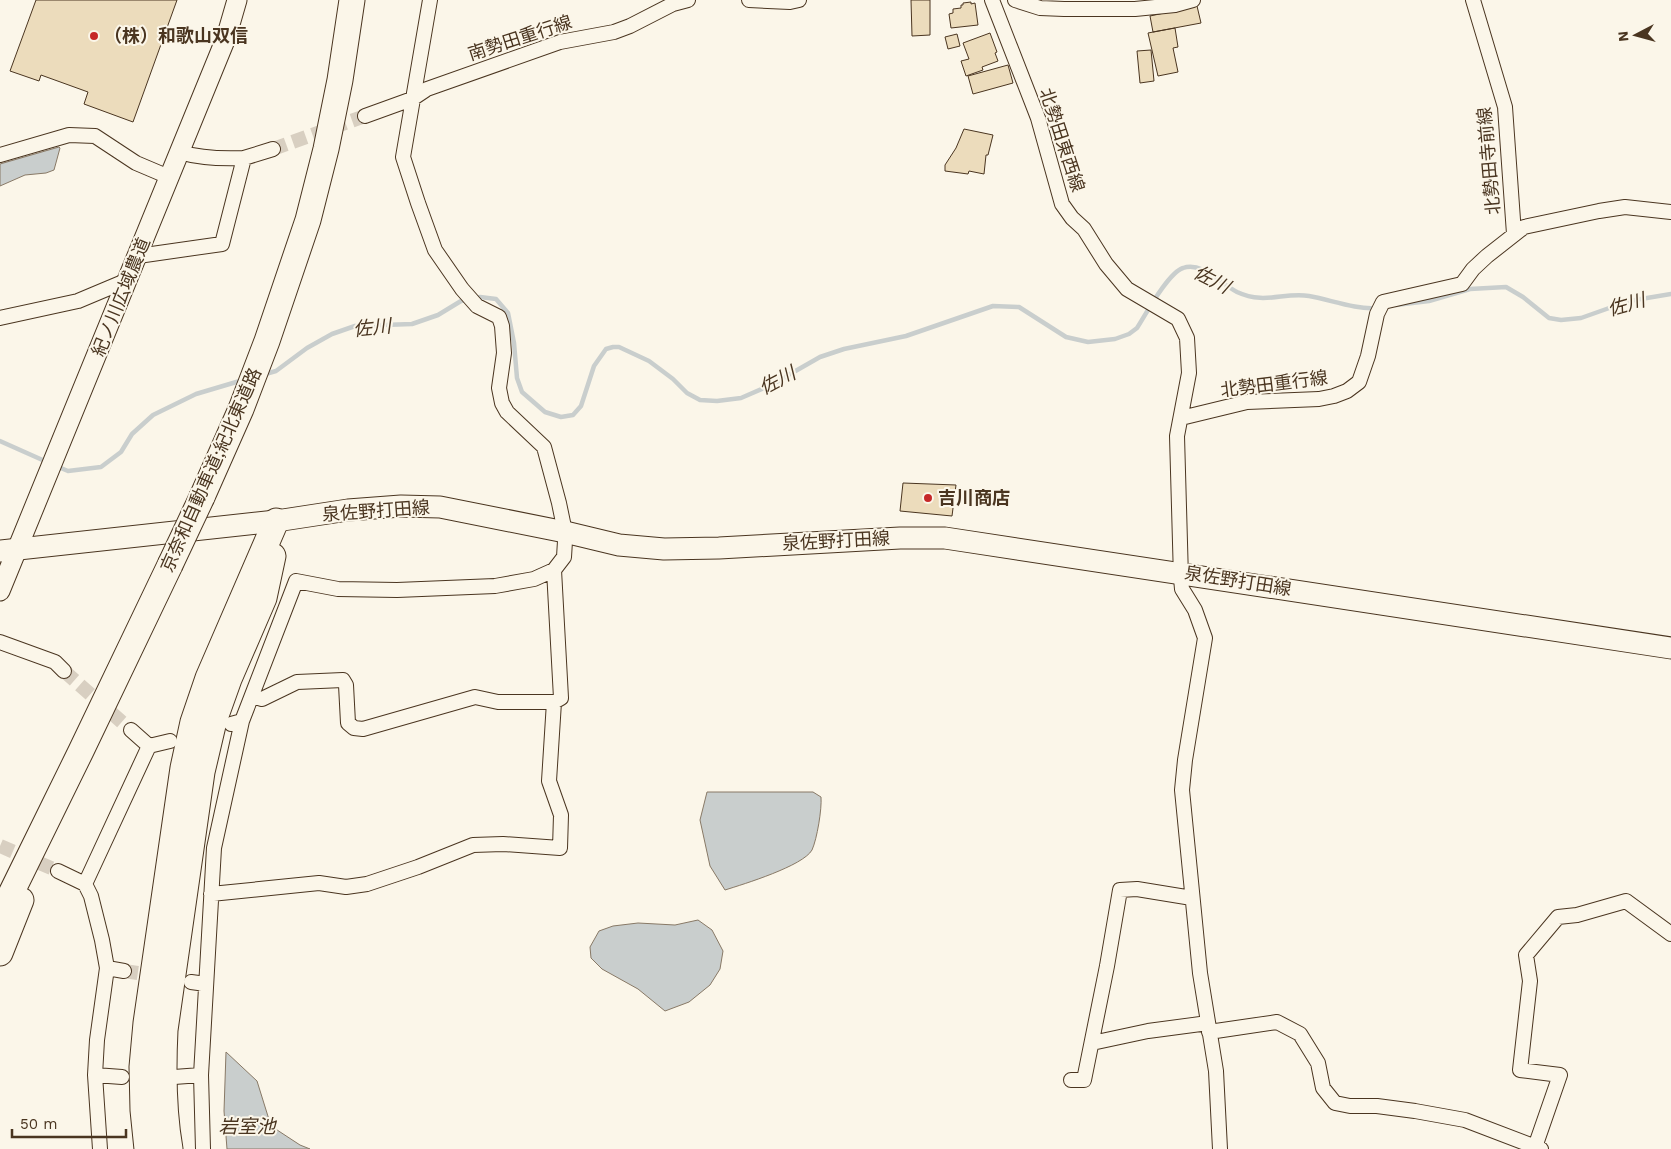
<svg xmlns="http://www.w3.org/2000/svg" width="1671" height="1149" font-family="'Work Sans','Noto Sans JP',sans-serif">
<rect width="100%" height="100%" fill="#fbf6e9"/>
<!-- water -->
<path fill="#c9cecd" stroke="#887966" d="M59,147L60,148L54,170L46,173L25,175L0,186V164Z
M707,792H813L821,797C822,809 817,839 812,850C803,866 744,884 725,890L710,866L700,820Z
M698,920L712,930L723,951L720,969L710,985L689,1002L665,1011L638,989L602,969L591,958L590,947L599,931L613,926L638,923L675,925Z
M226,1052L257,1081L271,1126L300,1145L310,1149H227L224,1111Z"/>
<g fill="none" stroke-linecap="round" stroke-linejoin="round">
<!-- stream -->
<path stroke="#c9cecd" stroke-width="4.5" d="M1396,305L1429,301L1470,289L1506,287L1523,297L1549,318L1561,320L1581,318L1629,301L1671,294
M262,375L276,371L307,348L332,334L355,326L412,324L438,315L461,301L480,297L496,299L508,313L514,343L517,378L522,392L545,412L561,417L573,415L581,406L594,366L606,349L613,347H619L649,361L673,379L687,393L700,400L717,401L741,398L771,385L820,357L844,349L906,336L993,306L1019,307L1066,337L1088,342L1115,339L1129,334L1137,328C1146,314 1168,273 1183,268C1202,261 1221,284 1237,292C1265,305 1283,292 1309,296C1328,299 1357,310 1376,308
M0,441L47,462
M56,466L68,471L101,467L121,452L132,434L153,415L196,394L243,380"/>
</g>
<!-- building -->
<path fill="#ecdcbc" stroke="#4a3520" d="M36,0H177L133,122L84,104L88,92L41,75L39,81L10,71Z
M911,0H930V35L912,36Z
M971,2V4L975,3L978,25L951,28L949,14L953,13V9L961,8V5H963V3Z
M1197,6L1201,23L1153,32L1150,16Z
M1175,28L1178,47L1173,48L1178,72L1158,76L1148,33Z
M990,33L997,52L995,53L998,61L982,67L983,70L966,76L961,61L969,59L963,43Z
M957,34L960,46L948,49L945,37Z
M1151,50L1154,81L1140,83L1137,51Z
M1008,65L1013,83L973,94L968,76Z
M964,129L993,135L988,155H986L984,174L969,171L968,174L945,171V165L956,148Z
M903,483L956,485L952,516L900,511Z"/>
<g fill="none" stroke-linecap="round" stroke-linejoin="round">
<!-- street-tunnel -->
<path stroke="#d8cfc1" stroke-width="14" stroke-dasharray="14 7" stroke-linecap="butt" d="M273,149L365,116
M64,671L131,730
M0,846L58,871
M124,971L158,976"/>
<defs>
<path id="street" d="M749,0L790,2L799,0
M992,0L1038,118L1062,204L1072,218L1084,229L1106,264L1127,289L1178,319L1187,338L1189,373L1177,436L1181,578L1182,589L1195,610L1205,638L1185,760L1182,790L1200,973L1216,1071L1220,1149
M1015,0L1040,8L1064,9H1135L1175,5L1193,0
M1473,0L1505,107L1514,234
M365,116L412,99L427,89L560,42L614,32L630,26L673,4L688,0
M179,152C200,158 222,159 244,158
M0,155L69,135L95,136L136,163L169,177
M138,256L222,244L244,158L273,149
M0,318L78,301L128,280
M1181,418L1247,402L1319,399L1334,396L1347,391L1359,382L1368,356L1377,314L1383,302L1462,284L1473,269L1487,256L1524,227L1599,211L1625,207L1671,212
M0,642L55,662L64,671
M252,696L262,699L297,682L343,680L346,685L348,723L354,728L363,729L475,697L498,702H554L561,698L554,570L564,557L565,541V532L559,503L544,447L507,412L502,403L499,388L504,353L502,326L499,317L477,306L462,289L435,250L418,203L403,157L430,0
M231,724L242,721L296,581L338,589L397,590L495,586L534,579L554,570
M131,730L149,746L170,741
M58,871L85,884L91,896L102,940L107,968L97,1040L95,1075L122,1077
M85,884L149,746
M211,894L319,883L346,887L367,884L418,867L473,845L503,844L560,848L561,815L549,781L554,702
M107,968L124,971
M191,982L206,984
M1209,1032L1277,1022L1300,1034L1318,1063L1323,1088L1335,1103L1350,1106H1377L1415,1111L1465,1120L1541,1149
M1092,1043L1148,1031L1208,1023
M95,1075L100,1149
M201,1075L214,848L242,721
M174,1077L201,1075L203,1149
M1071,1080H1084L1107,966L1120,890L1137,889L1192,898
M1535,1147L1560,1075L1520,1070L1530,981L1526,955L1558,917L1577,915L1626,901L1671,934"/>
<path id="secondary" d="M0,591L226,38L237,0"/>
<path id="primary" d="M0,551L276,521L348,510L401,506L440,507L565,532L619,545L664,549L719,548L900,538H945L1671,648"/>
<path id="highway" d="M202,497L241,409L267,341L308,220L326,149L340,80L352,0
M0,916L81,751L170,565
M0,953L21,900
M147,1149L143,1110L142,1067L146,1023L183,768L193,722L208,678L276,521
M170,1149C163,1109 163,1071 165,1030L202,772L214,721L229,679L264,598L273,556"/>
</defs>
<!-- street casing -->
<use href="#street" stroke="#4a3520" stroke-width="16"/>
<!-- secondary casing -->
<use href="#secondary" stroke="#4a3520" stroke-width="21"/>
<!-- primary casing -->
<use href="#primary" stroke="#4a3520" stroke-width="23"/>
<!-- highway casing -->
<use href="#highway" stroke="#4a3520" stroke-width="27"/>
<!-- street -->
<use href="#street" stroke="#fbf6e9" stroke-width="14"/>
<!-- secondary -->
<use href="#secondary" stroke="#fbf6e9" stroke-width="19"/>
<!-- primary -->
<use href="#primary" stroke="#fbf6e9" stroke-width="21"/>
<!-- highway -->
<use href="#highway" stroke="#fbf6e9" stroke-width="25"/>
<defs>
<path id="highway-bridge" d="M170,565L202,497"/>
</defs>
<!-- highway-bridge casing -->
<use href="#highway-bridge" stroke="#4a3520" stroke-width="27" stroke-linecap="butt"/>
<!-- highway-bridge -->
<use href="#highway-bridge" stroke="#fbf6e9" stroke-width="25"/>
</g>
<!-- markers -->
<g fill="#c62828" stroke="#fbf6e9" stroke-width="2">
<circle cx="94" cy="36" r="5"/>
<circle cx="928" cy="498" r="5"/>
</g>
<g text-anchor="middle" stroke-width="4" stroke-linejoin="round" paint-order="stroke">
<!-- poi labels -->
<g font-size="18" font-weight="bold" fill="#4a3520" stroke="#fbf6e9" text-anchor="start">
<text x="104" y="42">（株）和歌山双信</text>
<text x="938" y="504">吉川商店</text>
</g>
<!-- street labels -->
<g font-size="18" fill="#4a3520" stroke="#fbf6e9">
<text transform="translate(520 38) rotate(-18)" y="6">南勢田重行線</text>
<text transform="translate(1062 140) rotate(72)" y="6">北勢田東西線</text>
<text transform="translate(1489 161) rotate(-95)" y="6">北勢田寺前線</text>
<text transform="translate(121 297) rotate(-68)" y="6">紀ノ川広域農道</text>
<text transform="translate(1274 384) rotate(-7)" y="6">北勢田重行線</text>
<text transform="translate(211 470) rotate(-66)" y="6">京奈和自動車道;紀北東道路</text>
<text transform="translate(376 511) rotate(-4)" y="6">泉佐野打田線</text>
<text transform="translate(836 541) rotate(-3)" y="6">泉佐野打田線</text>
<text transform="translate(1238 581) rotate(9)" y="6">泉佐野打田線</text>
</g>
<!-- water labels -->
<g font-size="19" font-style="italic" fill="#4a3520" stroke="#fbf6e9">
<text transform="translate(1212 279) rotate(27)" y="7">佐川</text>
<text transform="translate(1626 304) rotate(-16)" y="7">佐川</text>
<text transform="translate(372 327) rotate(-6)" y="7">佐川</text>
<text transform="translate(777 380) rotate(-28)" y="7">佐川</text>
<text x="247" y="1133">岩室池</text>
</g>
</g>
<!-- north arrow -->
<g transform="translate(1636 35) rotate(264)" stroke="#fbf6e9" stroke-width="4" paint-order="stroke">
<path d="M0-4L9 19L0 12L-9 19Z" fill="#4a3520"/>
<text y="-8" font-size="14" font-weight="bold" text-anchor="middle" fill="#4a3520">N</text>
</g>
<!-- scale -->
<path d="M12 1129v8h114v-8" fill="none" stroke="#4a3520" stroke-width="2.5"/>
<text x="20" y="1129" font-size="15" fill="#4a3520" stroke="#fbf6e9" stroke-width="4" paint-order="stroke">50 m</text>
</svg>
